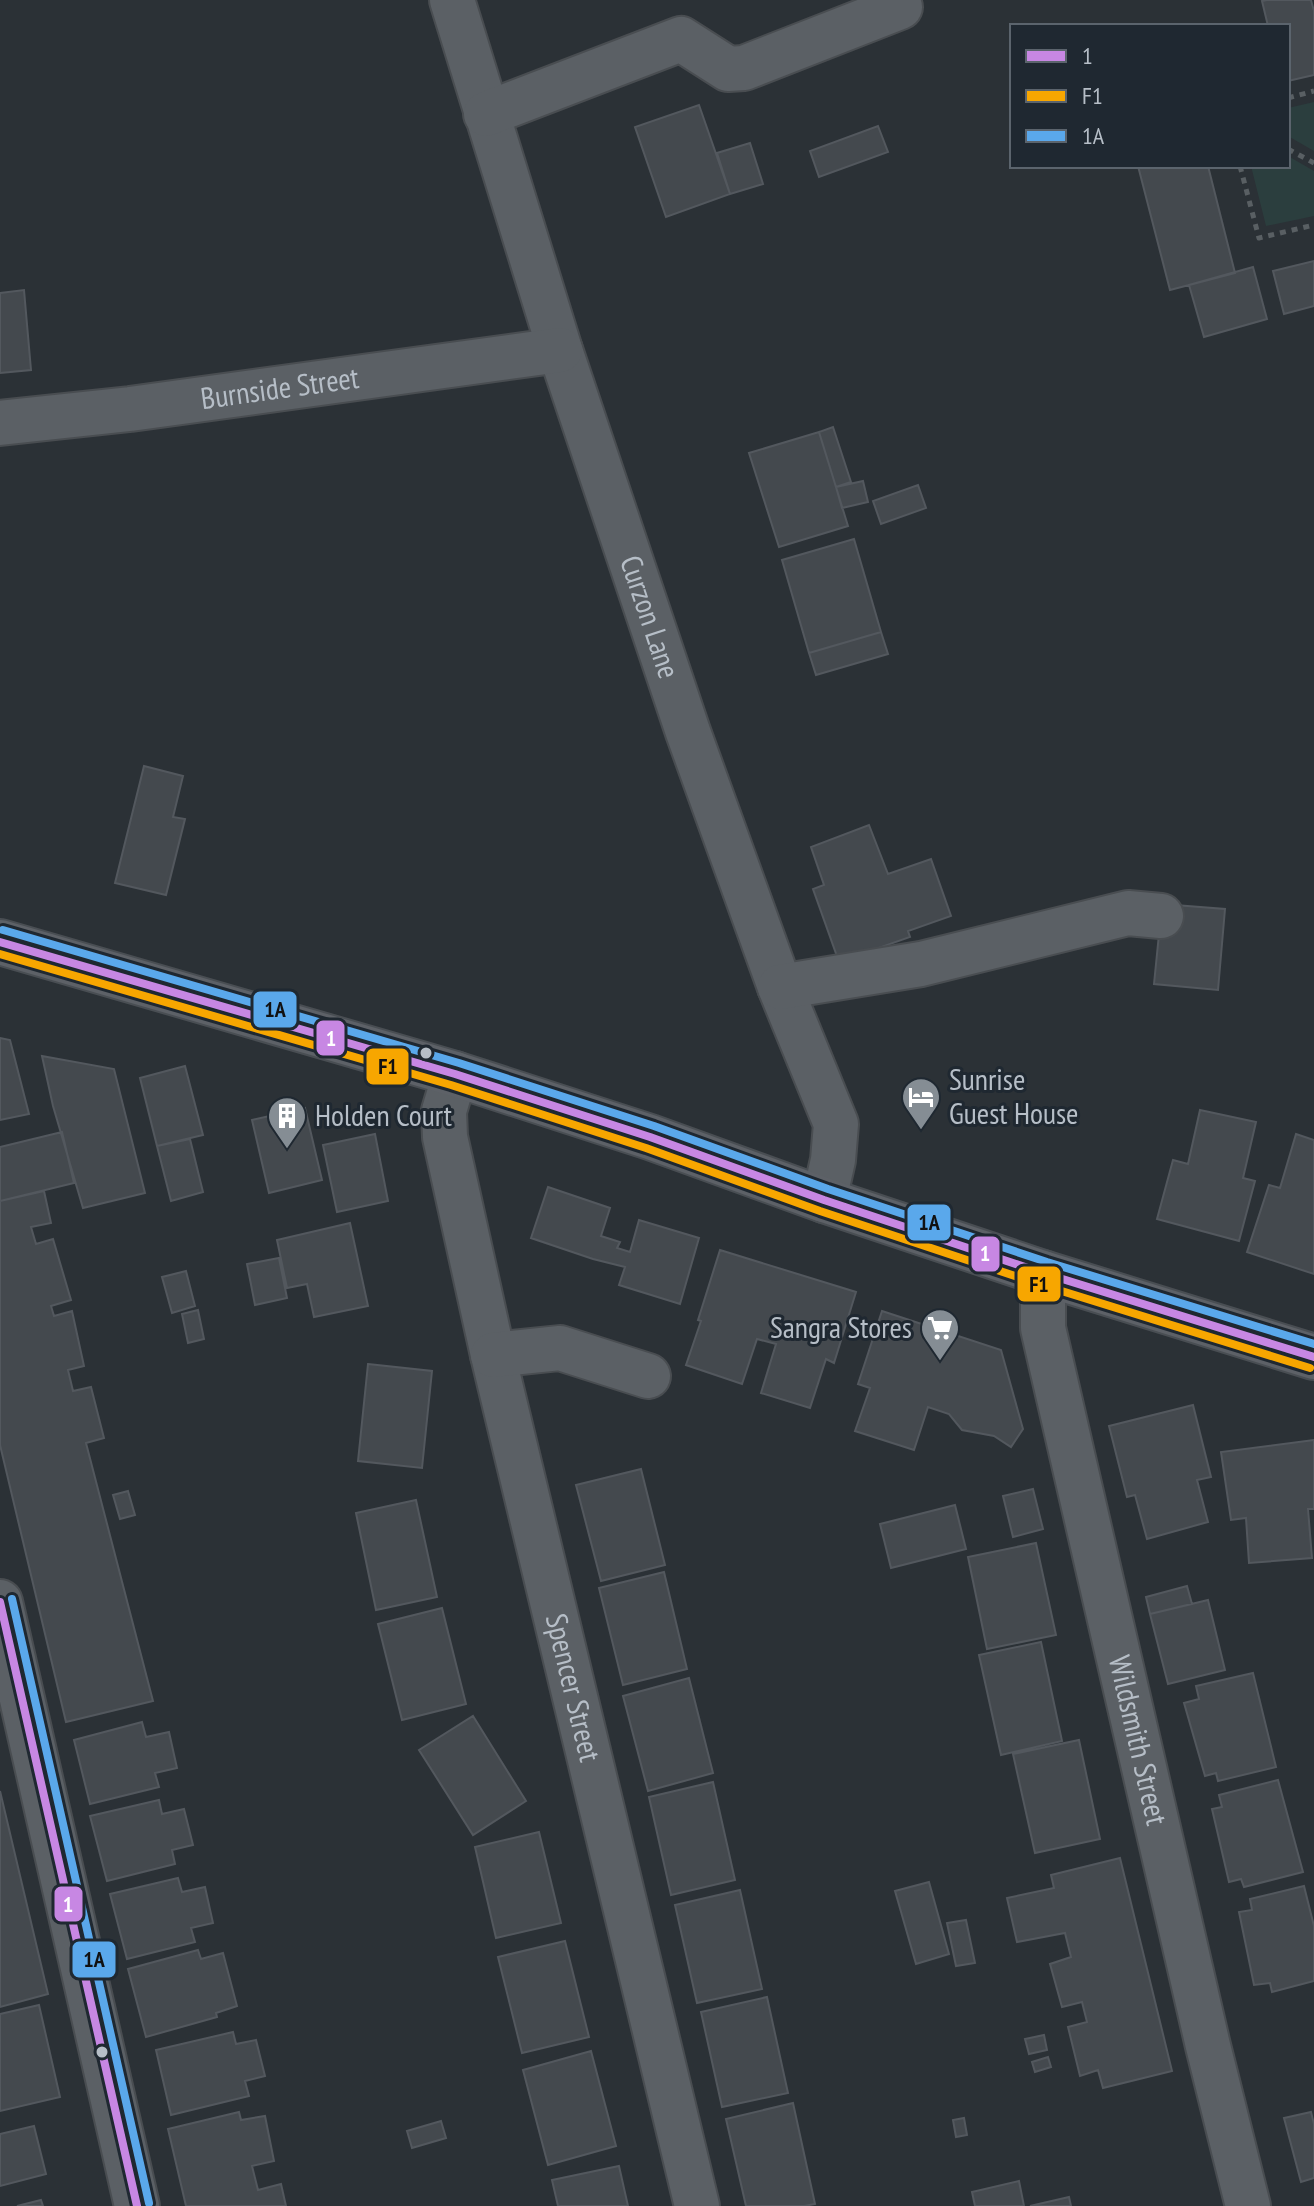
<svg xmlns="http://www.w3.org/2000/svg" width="1314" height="2206" font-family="'PT Sans Narrow',sans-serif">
<rect width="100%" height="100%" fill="#2b3136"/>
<!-- green -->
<path fill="#2b3e3e" d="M1314,102V151L1288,136V108Z
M1288,156L1314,171V216L1266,226L1251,166H1288Z"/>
<!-- building -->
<path fill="#44494e" stroke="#53585e" stroke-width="2" d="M1267,0H1311L1314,11V75L1288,81V26H1268L1262,1Z
M699,105L730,194L666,217L635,127Z
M878,126L888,152L819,177L810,151Z
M750,143L763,184L730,194L717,153Z
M1138,166H1208L1235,273L1170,290Z
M1314,261V306L1284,314L1273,271Z
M1253,267L1267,319L1204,337L1189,285Z
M24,290L31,370L0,373V293Z
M833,427L851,482L836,487L819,432Z
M819,432L848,526L779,547L749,453Z
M863,481L868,502L842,508L836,487Z
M918,485L926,508L881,524L873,501Z
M854,539L881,632L809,653L782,560Z
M881,632L888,654L816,675L809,653Z
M144,766L183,776L173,817L185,819L166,895L115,883Z
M869,825L888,874L931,859L951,916L908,931L910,937L839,962L813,889L824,885L811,847Z
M1162,904L1225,909L1218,990L1154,984Z
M0,1038L10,1040L29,1114L0,1120Z
M42,1056L114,1069L145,1193L83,1208L53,1106Z
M185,1066L203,1135L157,1146L140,1078Z
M305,1108L322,1180L269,1193L252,1120Z
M1200,1110L1256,1122L1243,1178L1255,1181L1239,1241L1157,1219L1173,1160L1188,1164Z
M62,1132L74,1183L0,1201V1147Z
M375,1134L388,1201L337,1212L323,1145Z
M1296,1134L1314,1140V1274L1247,1252L1269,1185L1280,1188Z
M190,1139L203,1192L171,1201L157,1146Z
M548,1187L610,1208L601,1236L620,1242L617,1248L630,1252L639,1220L699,1238L680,1304L619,1285L625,1267L593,1259L531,1238Z
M44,1191L51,1223L31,1227L36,1244L53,1239L71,1300L51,1306L54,1316L72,1311L84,1366L68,1370L73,1391L91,1387L104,1438L86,1443L153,1701L66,1722L0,1445V1201Z
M350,1223L368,1306L314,1317L307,1284L287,1288L277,1240Z
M720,1250L856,1292L834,1363L826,1359L810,1408L761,1393L776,1344L757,1339L742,1384L686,1365L701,1321L698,1320Z
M279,1258L287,1298L255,1305L247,1264Z
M186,1271L195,1306L172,1313L162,1277Z
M198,1310L204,1339L188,1343L182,1314Z
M882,1311L1001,1350L1023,1429L1011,1447L994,1436L962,1430L949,1414L928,1407L914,1450L855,1431L870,1388L858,1384Z
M368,1364L432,1371L422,1468L358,1461Z
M1193,1405L1211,1477L1197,1480L1208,1522L1147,1539L1135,1495L1127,1497L1109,1426Z
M1314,1440V1509H1308L1312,1558L1249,1563L1246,1518L1231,1520L1221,1452Z
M641,1469L665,1565L601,1581L576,1485Z
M1033,1489L1043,1529L1013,1537L1003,1496Z
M128,1491L135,1515L120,1519L113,1495Z
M416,1500L437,1597L376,1610L356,1513Z
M955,1505L966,1549L891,1568L880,1524Z
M1036,1543L1056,1635L987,1649L968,1557Z
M664,1572L687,1669L623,1685L599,1588Z
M1187,1586L1192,1604L1150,1614L1146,1597Z
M1208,1600L1225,1670L1168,1684L1150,1614Z
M442,1608L466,1704L402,1720L378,1624Z
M1041,1642L1062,1741L1001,1755L979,1655Z
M1253,1673L1276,1767L1218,1781L1216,1773L1205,1776L1184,1703L1199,1699L1196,1686Z
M689,1678L713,1773L648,1791L623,1696Z
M473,1716L526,1801L473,1835L419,1750Z
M142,1722L146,1737L169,1732L177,1768L155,1773L159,1787L90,1804L74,1740Z
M1079,1740L1100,1839L1035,1853L1013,1754Z
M1278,1780L1303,1872L1244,1887L1241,1879L1229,1882L1212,1809L1222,1807L1219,1795Z
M713,1782L735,1880L671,1895L649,1797Z
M0,1791L48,1994L0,2007Z
M159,1800L162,1814L184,1809L193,1845L172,1850L175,1864L107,1881L90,1816Z
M539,1832L561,1923L496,1938L475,1847Z
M1120,1858L1172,2071L1103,2088L1098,2070L1080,2076L1068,2027L1087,2022L1082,2002L1062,2007L1050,1964L1071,1957L1065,1933L1017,1942L1007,1898L1054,1888L1051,1875Z
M178,1878L182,1892L205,1887L213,1923L191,1928L195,1942L127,1959L110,1894Z
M929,1882L949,1954L916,1964L895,1891Z
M1304,1886L1314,1926V1981L1272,1992L1270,1983L1254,1985L1239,1912L1252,1910L1250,1899Z
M740,1890L762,1989L697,2003L675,1905Z
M966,1920L975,1963L956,1966L947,1923Z
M565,1941L589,2037L522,2053L498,1957Z
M198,1950L201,1959L223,1953L237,2006L216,2013L217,2017L146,2037L128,1969Z
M767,1997L788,2093L722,2107L701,2012Z
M39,2005L60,2097L0,2111V2014Z
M233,2032L236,2044L256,2040L265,2076L245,2081L249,2096L171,2115L156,2050Z
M1044,2035L1047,2050L1029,2054L1025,2039Z
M591,2051L616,2146L548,2165L523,2070Z
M1048,2057L1051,2067L1035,2072L1032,2062Z
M793,2103L815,2204L804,2206H746L726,2119Z
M239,2112L241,2120L265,2116L274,2161L252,2166L258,2190L281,2184L286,2206H186L168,2129Z
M1311,2112L1314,2124V2178L1301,2182L1284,2118Z
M964,2118L967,2135L956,2137L953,2120Z
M441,2121L446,2138L412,2148L407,2131Z
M34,2126L46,2174L0,2186V2134Z
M619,2166L628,2206H558L552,2180Z
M1019,2181L1024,2206H975L972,2192Z
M1069,2197L1071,2206H1030Z
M41,2200L43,2206H17Z"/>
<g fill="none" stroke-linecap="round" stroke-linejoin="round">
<defs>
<g id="minor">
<path id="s1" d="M452,0L560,350L688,732L780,987L836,1124L833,1160L824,1200"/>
<path d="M486,114L681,39L728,69L744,68L900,7L897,0"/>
<path id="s2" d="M0,423L130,409L560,350"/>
<path d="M780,987L921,964L1128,913L1161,916"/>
<path id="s3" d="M455,1074L444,1111L445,1137L493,1355L697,2206"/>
<path id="s4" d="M1043,1273V1328L1208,2046L1248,2206"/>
<path d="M493,1355L560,1348L648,1376"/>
<path d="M0,1602L137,2206"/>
</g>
<path id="major" d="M0,942L455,1074L650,1137L824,1200L1043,1273L1314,1357"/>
</defs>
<!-- minor casing -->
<use href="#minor" stroke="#494d51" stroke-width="48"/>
<!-- major casing -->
<use href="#major" stroke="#494e53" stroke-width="48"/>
<!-- path -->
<path stroke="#595f63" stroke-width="5" stroke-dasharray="6 6" stroke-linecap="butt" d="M1288,98L1314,91
M1288,149L1314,163
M1240,166L1259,238L1314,225"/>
<!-- minor -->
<use href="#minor" stroke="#5b6065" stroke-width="44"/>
<!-- major -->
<use href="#major" stroke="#5d6167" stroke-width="44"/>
<defs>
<path id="bus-1" d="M0,942L455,1074L650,1137L824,1200L1043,1273L1314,1357
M0,1602L137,2206"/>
<path id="bus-2" d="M0,954L451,1085L646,1148L820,1211L1039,1284L1310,1368"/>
<path id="bus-3" d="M3,930L459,1063L654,1126L828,1189L1047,1262L1314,1344
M12,1599L149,2203"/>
</defs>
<!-- bus-1 casing -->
<use href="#bus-1" stroke="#1f2831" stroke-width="14"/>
<!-- bus-2 casing -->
<use href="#bus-2" stroke="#1f2831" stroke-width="14"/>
<!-- bus-3 casing -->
<use href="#bus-3" stroke="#1f2831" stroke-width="14"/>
<!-- bus-1 -->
<use href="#bus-1" stroke="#c787e3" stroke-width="8"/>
<!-- bus-2 -->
<use href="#bus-2" stroke="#f7a600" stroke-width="8"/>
<!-- bus-3 -->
<use href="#bus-3" stroke="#5aa8eb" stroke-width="8"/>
</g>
<!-- icons -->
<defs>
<symbol id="hotel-pin" viewBox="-11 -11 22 30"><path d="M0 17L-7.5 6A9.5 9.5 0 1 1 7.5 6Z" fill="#858d94" stroke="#1f2831"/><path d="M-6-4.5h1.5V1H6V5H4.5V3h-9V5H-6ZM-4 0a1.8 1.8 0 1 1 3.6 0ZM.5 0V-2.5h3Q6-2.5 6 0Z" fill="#fff"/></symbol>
<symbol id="building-pin" viewBox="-11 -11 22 30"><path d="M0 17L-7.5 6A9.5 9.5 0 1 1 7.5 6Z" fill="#858d94" stroke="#1f2831"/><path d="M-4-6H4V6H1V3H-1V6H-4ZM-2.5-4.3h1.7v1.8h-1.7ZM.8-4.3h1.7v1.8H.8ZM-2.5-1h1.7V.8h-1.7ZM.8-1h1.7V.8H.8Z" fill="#fff"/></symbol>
<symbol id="supermarket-pin" viewBox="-11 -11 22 30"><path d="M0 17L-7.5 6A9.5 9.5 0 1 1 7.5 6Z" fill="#858d94" stroke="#1f2831"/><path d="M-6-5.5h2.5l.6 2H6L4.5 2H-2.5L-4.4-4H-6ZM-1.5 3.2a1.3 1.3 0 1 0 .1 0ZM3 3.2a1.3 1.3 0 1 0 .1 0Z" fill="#fff"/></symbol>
</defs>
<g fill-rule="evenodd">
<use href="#hotel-pin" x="899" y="1075" width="44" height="60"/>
<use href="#building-pin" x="265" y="1094" width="44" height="60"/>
<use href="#supermarket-pin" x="918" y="1306" width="44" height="60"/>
</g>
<!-- markers -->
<g fill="#b6bec7" stroke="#1f2831" stroke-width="3">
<circle cx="426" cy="1053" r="7"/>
<circle cx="102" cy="2052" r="7"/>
</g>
<g text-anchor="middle" stroke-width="6" stroke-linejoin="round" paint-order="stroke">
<!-- street labels -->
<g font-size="30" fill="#b6bec7" stroke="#1f2831">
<text dy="10" stroke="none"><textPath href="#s2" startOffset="282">Burnside Street</textPath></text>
<text dy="10" stroke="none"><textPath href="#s1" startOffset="648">Curzon Lane</textPath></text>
<text dy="10" stroke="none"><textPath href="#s3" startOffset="630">Spencer Street</textPath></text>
<text dy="10" stroke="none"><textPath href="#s4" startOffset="478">Wildsmith Street</textPath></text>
</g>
<!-- poi labels -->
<g font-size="30" fill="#b6bec7" stroke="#1f2831" text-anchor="start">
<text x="949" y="1090">Sunrise<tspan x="949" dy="34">Guest House</tspan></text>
<text x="315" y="1126">Holden Court</text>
<text x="912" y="1338" text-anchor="end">Sangra Stores</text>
</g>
</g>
<g stroke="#1f2831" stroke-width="3">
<rect x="252" y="990" width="46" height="39" rx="8" fill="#5aa8eb"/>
<rect x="315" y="1019" width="31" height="38" rx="8" fill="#c787e3"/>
<rect x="365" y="1047" width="45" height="39" rx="8" fill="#f7a600"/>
<rect x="906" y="1203" width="46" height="39" rx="8" fill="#5aa8eb"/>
<rect x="970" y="1235" width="31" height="38" rx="8" fill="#c787e3"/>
<rect x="1016" y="1265" width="46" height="38" rx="8" fill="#f7a600"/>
<rect x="53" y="1885" width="31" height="38" rx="8" fill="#c787e3"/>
<rect x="71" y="1940" width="46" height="39" rx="8" fill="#5aa8eb"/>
</g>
<g font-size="22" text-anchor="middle" font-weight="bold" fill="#fff">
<text x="331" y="1046">1</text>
<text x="985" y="1261">1</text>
<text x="68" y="1912">1</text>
</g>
<g font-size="22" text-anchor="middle" font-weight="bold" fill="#111">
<text x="275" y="1017">1A</text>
<text x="388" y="1074">F1</text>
<text x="929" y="1230">1A</text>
<text x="1039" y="1292">F1</text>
<text x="94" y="1967">1A</text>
</g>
<!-- legend -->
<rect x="1010" y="24" width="280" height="144" fill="#1f2831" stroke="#5b646d" stroke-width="2"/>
<rect x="1026" y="50" width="40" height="12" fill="#c787e3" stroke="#5b646d" stroke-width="2"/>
<text x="1082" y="64" font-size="24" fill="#b6bec7">1</text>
<rect x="1026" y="90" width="40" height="12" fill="#f7a600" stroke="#5b646d" stroke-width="2"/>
<text x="1082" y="104" font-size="24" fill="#b6bec7">F1</text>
<rect x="1026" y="130" width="40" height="12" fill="#5aa8eb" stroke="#5b646d" stroke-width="2"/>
<text x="1082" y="144" font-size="24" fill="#b6bec7">1A</text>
</svg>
